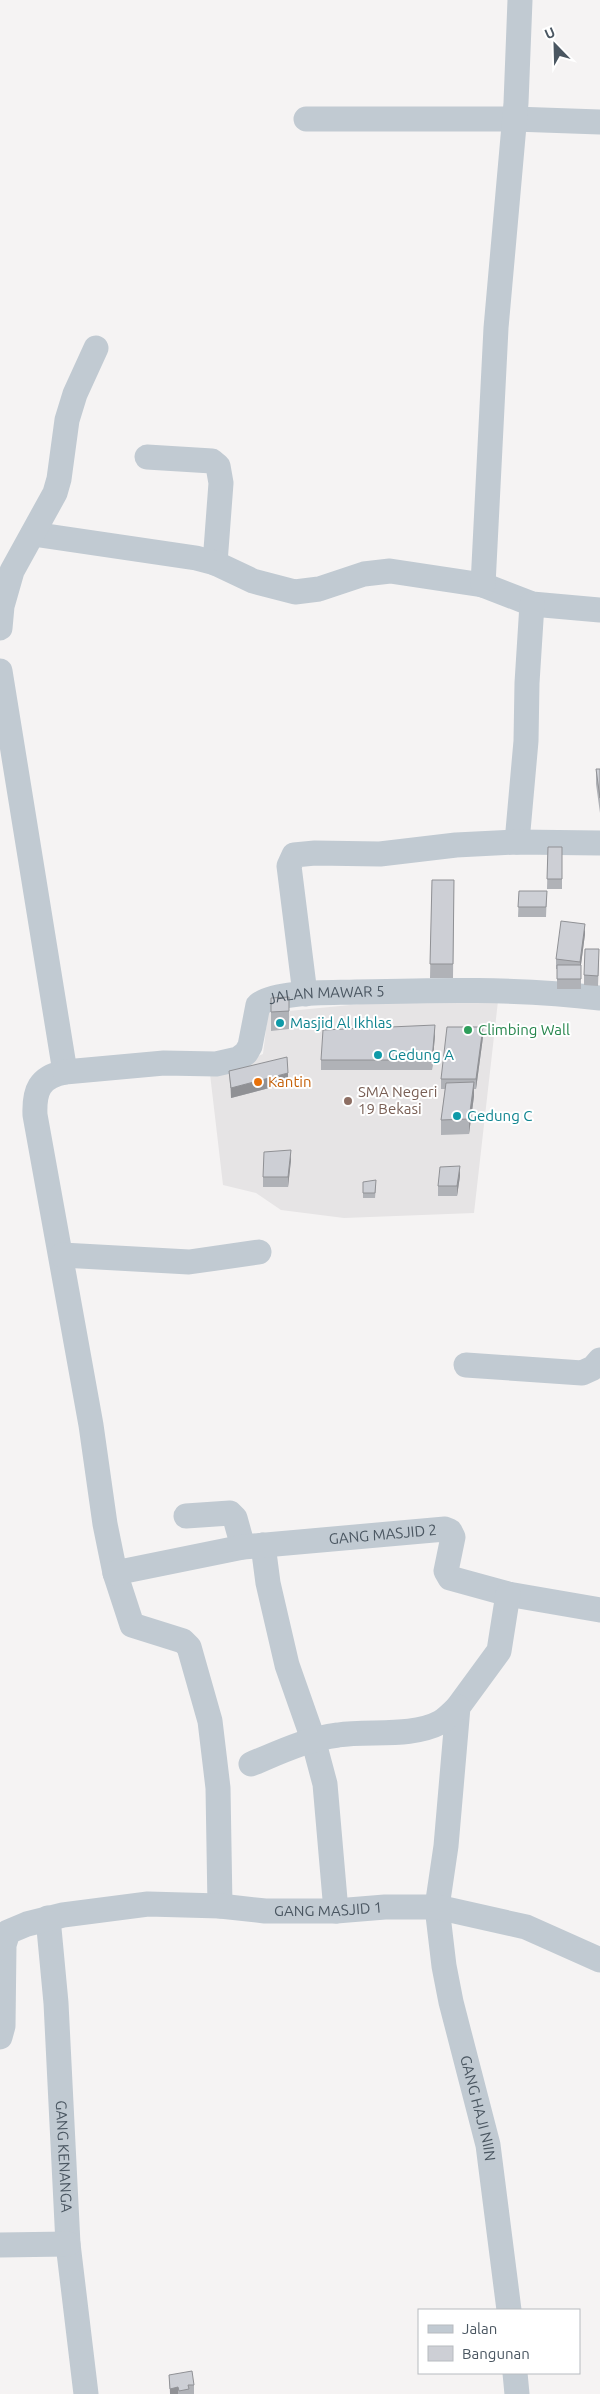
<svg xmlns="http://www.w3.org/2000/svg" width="600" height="2394" font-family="Ubuntu,sans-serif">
<rect width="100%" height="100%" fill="#f5f3f3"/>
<!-- education -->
<path fill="#e6e4e5" d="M412,999L498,1001L474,1213L344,1218L281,1210L256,1193L223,1185L210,1074L263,1054L268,1013Z"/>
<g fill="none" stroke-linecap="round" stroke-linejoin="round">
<!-- minor -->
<g stroke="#c1cad2" stroke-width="25">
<path d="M306,119H514L600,122"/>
<path d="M147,457L212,461L218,466L221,483L215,563"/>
<path d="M33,534L196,558L215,563L253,581L295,592L319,589L364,574L390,571L483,585L532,604L600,610"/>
<path d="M483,585L496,328L516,103L520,0"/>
<path d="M0,628L2,606L12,571L55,493L59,479L67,420L75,394L96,348"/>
<path d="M0,671L65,1072C39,1077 34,1091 35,1115L91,1425L105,1524L115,1573L132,1625L183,1641L189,1647L210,1721L218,1788L220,1906"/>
<path d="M517,842L526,741L527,683L532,604"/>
<path d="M305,994L289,866L294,855L315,853L380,854L456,845L517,842L600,843"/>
<path id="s1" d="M65,1072L164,1063L216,1064L238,1059L246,1053L250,1046L258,1005C276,991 332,993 356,992C437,990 518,988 600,998"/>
<path d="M62,1255L189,1262L259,1252"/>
<path d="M466,1365L582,1373L593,1368L600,1360"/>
<path d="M186,1516L230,1513L235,1518L243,1547"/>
<path d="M263,1545L268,1583L287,1665L313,1739L325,1784L336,1911"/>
<path id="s2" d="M115,1573L243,1547L445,1529L450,1531L453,1537L446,1571L450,1578L508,1594L600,1610"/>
<path id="s3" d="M508,1594L499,1651L458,1707L446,1846L437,1907L444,1966L451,2002L488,2145L509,2310"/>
<path d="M251,1764C280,1752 307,1739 338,1735C370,1730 411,1738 441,1722C447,1718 453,1712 458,1707"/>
<path id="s4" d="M48,1918L56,2003L68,2244L86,2394"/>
<path id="s5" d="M0,2037L3,2026L4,1945L8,1932L27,1924L63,1915L148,1904L220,1906L265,1911H336L385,1907H437L526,1927L600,1960"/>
<path d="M0,2245L68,2244"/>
<path d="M515,2373L517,2394"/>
</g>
</g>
<!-- wall -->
<path fill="#b0b2b7" d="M596,769H600V813L596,784Z
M548,847H562V889H547Z
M432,880H454L453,978H430Z
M519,891H547L546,917H518Z
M585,934L581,965V989H557V969H556V959Z
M599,959L598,986L584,985V975Z
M289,997V1029L271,1031V1012Z
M435,1035L432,1070H321V1060Z
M483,1037L476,1089H474V1096L469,1134L441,1135V1120L445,1089H441V1079Z
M229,1071L288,1083L231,1098Z
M291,1160L288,1187H263V1177Z
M460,1176L457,1196H438V1186Z
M376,1185L375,1198H363V1193Z
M169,2375L194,2385V2394H170Z"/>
<!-- shaded-wall -->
<path fill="#909195" d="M585,924V934L580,972V962Z
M435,1025V1035L432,1070V1060Z
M483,1027V1037L476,1089V1079Z
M288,1073V1083L231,1098V1088Z
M474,1082V1096L469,1134V1119Z
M291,1150V1160L288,1187V1177Z
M460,1166V1176L457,1196V1186Z
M178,2387V2394H170V2389Z"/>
<!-- building -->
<path fill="#cdcfd5" stroke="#909195" d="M596,769H600V798Z
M548,847H562V879H547Z
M432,880H454L453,964H430Z
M519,891H547L546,907H518Z
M561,921L585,924L580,962L556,959Z
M585,949H599L598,976L584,975Z
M557,965H581V979H557Z
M289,997V1011L271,1012V998Z
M435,1025L432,1060H321L323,1030Z
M447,1027H483L476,1079H441Z
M287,1057L288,1073L231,1088L229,1071Z
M474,1082L469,1119L441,1120L446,1083Z
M291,1150L288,1177H263L264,1152Z
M460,1166L457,1186H438L440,1167Z
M376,1180L375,1193H363V1182Z
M192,2371L194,2385H188L189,2389L179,2391L178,2387L170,2389L169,2375Z"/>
<!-- markers -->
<g fill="#0f9aa8" stroke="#fff" stroke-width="2">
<circle cx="280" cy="1023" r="5"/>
<circle cx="378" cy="1055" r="5"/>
<circle cx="457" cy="1116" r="5"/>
</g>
<circle fill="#2e9e5b" stroke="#fff" stroke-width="2" cx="468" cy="1030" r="5"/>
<circle fill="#e8710a" stroke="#fff" stroke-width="2" cx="258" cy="1082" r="5"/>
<circle fill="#8d6e63" stroke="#fff" stroke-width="2" cx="348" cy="1101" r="5"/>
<g text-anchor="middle" stroke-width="4" stroke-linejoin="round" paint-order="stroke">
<!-- street labels -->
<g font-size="15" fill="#4a5661" stroke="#fff">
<text dy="5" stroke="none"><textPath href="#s1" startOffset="304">JALAN MAWAR 5</textPath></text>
<text dy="5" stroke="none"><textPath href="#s2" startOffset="271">GANG MASJID 2</textPath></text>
<text dy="5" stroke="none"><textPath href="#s5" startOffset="430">GANG MASJID 1</textPath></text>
<text dy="5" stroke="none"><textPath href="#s3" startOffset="534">GANG HAJI NIIN</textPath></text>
<text dy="5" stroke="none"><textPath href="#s4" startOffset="239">GANG KENANGA</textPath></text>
</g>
<!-- culture labels -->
<g font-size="15" fill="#0d838f" stroke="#fff" text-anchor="start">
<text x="290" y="1028">Masjid Al Ikhlas</text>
<text x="388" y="1060">Gedung A</text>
<text x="467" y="1121">Gedung C</text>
</g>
<!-- leisure labels -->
<g font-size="15" fill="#27864d" stroke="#fff" text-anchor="start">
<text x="478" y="1035">Climbing Wall</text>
</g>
<!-- food labels -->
<g font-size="15" fill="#c56008" stroke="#fff" text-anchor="start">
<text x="268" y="1087">Kantin</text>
</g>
<!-- education labels -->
<g font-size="15" fill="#785e54" stroke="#fff" text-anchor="start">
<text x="358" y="1097">SMA Negeri<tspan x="358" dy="17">19 Bekasi</tspan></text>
</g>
</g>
<!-- legend -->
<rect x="418" y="2309" width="162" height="65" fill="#ffffff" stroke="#b7bbc0"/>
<rect x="428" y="2325" width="25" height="8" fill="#c1cad2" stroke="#b7bbc0"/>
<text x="462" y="2334" font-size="15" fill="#4a5661">Jalan</text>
<rect x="428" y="2346" width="25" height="15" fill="#cdcfd5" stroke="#b7bbc0"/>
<text x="462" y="2359" font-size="15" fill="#4a5661">Bangunan</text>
<!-- north arrow -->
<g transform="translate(555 45) rotate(337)" stroke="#ffffff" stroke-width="4" paint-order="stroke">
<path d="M0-4L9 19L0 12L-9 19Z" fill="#4a5661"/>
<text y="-8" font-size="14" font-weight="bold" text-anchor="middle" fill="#4a5661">U</text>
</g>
</svg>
